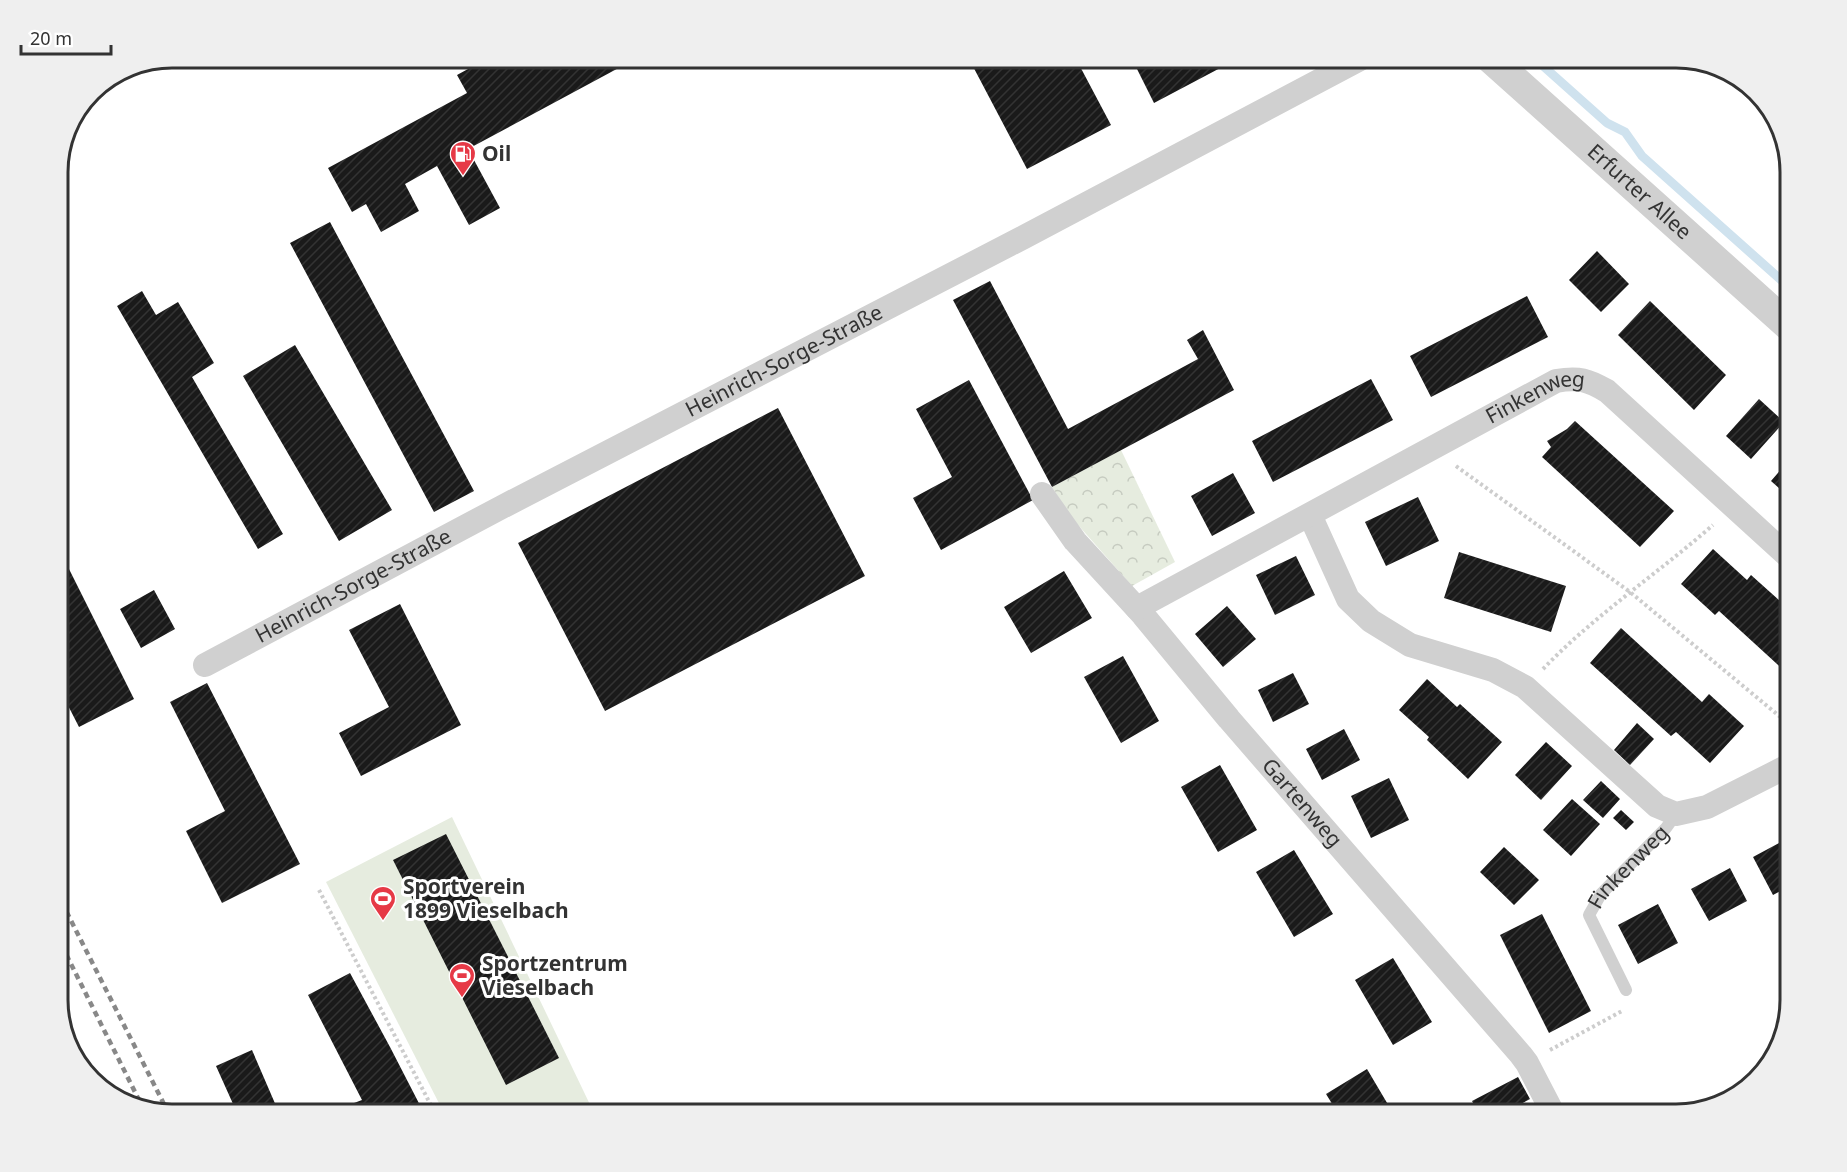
<svg xmlns="http://www.w3.org/2000/svg" width="1847" height="1172" font-family="'Noto Sans',sans-serif">
<defs>
<pattern id="park-crowns" width="20" height="18" patternUnits="userSpaceOnUse" patternTransform="scale(1.5)"><rect width="20" height="18" fill="#e6ecdf"/><path d="M2 6a3 3 0 1 1 6 0M12 15a3 3 0 1 1 6 0" fill="none" stroke="#c6cbc0"/></pattern>
<pattern id="building-hatch" width="6" height="6" patternUnits="userSpaceOnUse" patternTransform="scale(1.5)"><rect width="6" height="6" fill="#1a1a1a"/><path d="M-1 1l2-2M0 6l6-6M5 7l2-2" fill="none" stroke="#333"/></pattern>
</defs>
<rect width="100%" height="100%" fill="#fff"/>
<!-- park -->
<path fill="url(#park-crowns)" d="M1121,450L1175,562L1132,586L1071,517L1052,487Z"/>
<!-- pitch -->
<path fill="#e6ecdf" d="M452,817L595,1115H445L326,882Z"/>
<g fill="none" stroke-linecap="round" stroke-linejoin="round">
<!-- stream -->
<path stroke="#cfe2ee" stroke-width="9" d="M1533,57L1607,123L1625,132L1642,156L1790,288"/>
</g>
<!-- building -->
<path fill="url(#building-hatch)" d="M490,57H639L468,149L500,208L469,225L437,166L405,184L419,211L381,232L366,204L352,212L328,168L467,93L457,75Z
M968,57H1075L1111,125L1027,169Z
M1131,57H1219L1224,66L1154,103Z
M330,222L474,491L434,512L290,243Z
M1597,251L1629,284L1601,312L1569,280Z
M990,281L1068,429L1198,359L1187,340L1203,330L1234,390L1052,487L953,300Z
M142,291L156,315L178,302L214,363L192,377L283,534L258,549L117,306Z
M1527,296L1548,337L1431,397L1410,356Z
M1650,301L1726,375L1694,410L1618,335Z
M295,345L392,510L339,541L243,376Z
M1371,379L1393,420L1273,482L1252,441Z
M969,380L1033,500L941,550L913,498L952,477L916,409Z
M1759,399L1784,422L1751,459L1726,436Z
M778,408L865,576L605,711L518,543Z
M1575,421L1674,511L1640,547L1542,457L1551,447L1547,441L1567,429Z
M1790,459V498L1771,481Z
M1233,473L1255,513L1212,536L1191,496Z
M1418,497L1439,541L1386,566L1365,522Z
M1713,549L1747,580L1751,575L1790,610V676L1719,611L1715,615L1681,584Z
M1459,552L1566,586L1551,632L1444,598Z
M1296,556L1315,595L1275,615L1256,575Z
M64,559L134,699L79,727L57,684V563Z
M1064,571L1092,618L1031,653L1004,607Z
M154,590L175,629L141,648L120,609Z
M400,604L461,725L361,776L339,733L389,707L349,630Z
M1227,606L1256,639L1223,667L1195,634Z
M1621,628L1702,702L1709,694L1744,726L1710,763L1676,732L1671,736L1590,663Z
M1123,656L1159,721L1121,743L1084,677Z
M1293,673L1309,704L1273,722L1258,690Z
M1427,679L1457,707L1460,704L1502,742L1468,779L1427,740L1429,737L1399,710Z
M207,683L300,864L222,903L186,831L225,811L170,702Z
M1637,723L1654,739L1630,765L1614,750Z
M1344,729L1360,760L1322,780L1306,749Z
M1546,742L1572,766L1541,800L1515,775Z
M1220,765L1257,830L1218,852L1181,787Z
M1389,778L1409,820L1371,838L1351,796Z
M1601,781L1620,799L1603,818L1583,800Z
M1572,799L1600,824L1571,856L1543,830Z
M1621,810L1634,822L1626,830L1613,818Z
M446,834L559,1058L506,1085L393,860Z
M1790,837V886L1773,895L1753,857Z
M1504,847L1539,880L1514,905L1480,872Z
M1294,850L1333,914L1294,937L1256,872Z
M1730,868L1747,901L1709,921L1691,889Z
M1658,904L1678,943L1638,964L1618,925Z
M1542,914L1591,1011L1549,1033L1500,935Z
M1393,958L1432,1022L1393,1045L1355,980Z
M350,973L390,1047L425,1115H391L389,1112L382,1115H360L354,1103L362,1100L308,995Z
M252,1050L280,1115H238L216,1066Z
M1367,1069L1393,1113L1339,1115L1326,1094Z
M1518,1077L1530,1099L1500,1115H1479L1472,1101Z"/>
<g fill="none" stroke-linecap="round" stroke-linejoin="round">
<!-- path -->
<path stroke="#cdcdcd" stroke-width="4" stroke-dasharray="3 3" stroke-linecap="butt" d="M1456,466L1630,592L1790,725
M1543,669C1595,615 1657,574 1713,525
M319,890L436,1115
M1550,1050L1622,1011"/>
<!-- service -->
<g stroke="#d0d0d0" stroke-width="12">
<path id="s1" d="M1626,990L1589,915L1601,894L1666,828L1676,814"/>
<path d="M70,1051L75,1061"/>
</g>
<!-- minor -->
<g stroke="#d0d0d0" stroke-width="24">
<path id="s2" d="M1042,494L1075,541L1143,615L1229,719L1521,1055L1527,1063L1554,1115"/>
<path d="M1310,515L1348,599L1371,621L1410,645L1493,670L1525,687L1657,806L1676,814L1707,807L1790,765"/>
<path id="s3" d="M1137,608L1556,381C1579,377 1588,380 1607,391L1790,558"/>
<path id="s4" d="M205,665L502,507L1024,237L1364,57"/>
</g>
<!-- tertiary -->
<path stroke="#d0d0d0" stroke-width="30" id="s5" d="M1489,57L1790,327"/>
<!-- rail -->
<path stroke="#888" stroke-width="4.5" stroke-dasharray="6 4.5" stroke-linecap="butt" d="M57,893L169,1114
M57,936L142,1106"/>
</g>
<!-- icons -->
<defs>
<symbol id="fuel-pin" viewBox="-11 -11 22 30"><path d="M0 17L-7.5 6A9.5 9.5 0 1 1 7.5 6Z" fill="#e63946" stroke="#fff"/><path d="M-5.5-6h7V0h2V4h1.3V-2.5L3-4.5l.8-.8L6-3V5H2.5V1h-1V6h-7ZM-4.2-4.7v3.2H.2V-4.7Z" fill="#fff"/></symbol>
<symbol id="stadium-pin" viewBox="-11 -11 22 30"><path d="M0 17L-7.5 6A9.5 9.5 0 1 1 7.5 6Z" fill="#e63946" stroke="#fff"/><path d="M0-5a6.5 5 0 1 0 0 10a6.5 5 0 1 0 0-10ZM-3.5-1.8h7v3.6h-7Z" fill="#fff"/></symbol>
</defs>
<g fill-rule="evenodd">
<use href="#fuel-pin" x="448" y="139" width="30" height="40"/>
<use href="#stadium-pin" x="368" y="884" width="30" height="40"/>
<use href="#stadium-pin" x="447" y="961" width="30" height="40"/>
</g>
<g text-anchor="middle" stroke-width="6" stroke-linejoin="round" paint-order="stroke">
<!-- poi labels -->
<g font-size="21" font-weight="bold" fill="#333" stroke="#fff" text-anchor="start">
<text x="482" y="161">Oil</text>
<text x="403" y="894">Sportverein<tspan x="403" dy="24">1899 Vieselbach</tspan></text>
<text x="482" y="971">Sportzentrum<tspan x="482" dy="24">Vieselbach</tspan></text>
</g>
<!-- street labels -->
<g font-size="21" fill="#333" stroke="#fff">
<text dy="7" stroke="none"><textPath href="#s5" startOffset="202">Erfurter Allee</textPath></text>
<text dy="7" stroke="none"><textPath href="#s4" startOffset="654">Heinrich-Sorge-Straße</textPath></text>
<text dy="7" stroke="none"><textPath href="#s3" startOffset="452">Finkenweg</textPath></text>
<text dy="7" stroke="none"><textPath href="#s4" startOffset="168">Heinrich-Sorge-Straße</textPath></text>
<text dy="7" stroke="none"><textPath href="#s2" startOffset="404">Gartenweg</textPath></text>
<text dy="7" stroke="none"><textPath href="#s1" startOffset="146">Finkenweg</textPath></text>
</g>
</g>
<!-- crop -->
<path d="M0 0H1847V1172H0ZM172 68H1676A104 104 0 0 1 1780 172V1000A104 104 0 0 1 1676 1104H172A104 104 0 0 1 68 1000V172A104 104 0 0 1 172 68Z" fill="#efefef" fill-rule="evenodd"/>
<path fill="none" stroke="#333" stroke-width="3" d="M172 68H1676A104 104 0 0 1 1780 172V1000A104 104 0 0 1 1676 1104H172A104 104 0 0 1 68 1000V172A104 104 0 0 1 172 68Z"/>
<!-- scale -->
<path d="M21 45v9h90v-9" fill="none" stroke="#333333" stroke-width="3"/>
<text x="30" y="45" font-size="18" fill="#333333" stroke="#ffffff" stroke-width="4.5" paint-order="stroke">20 m</text>
</svg>
